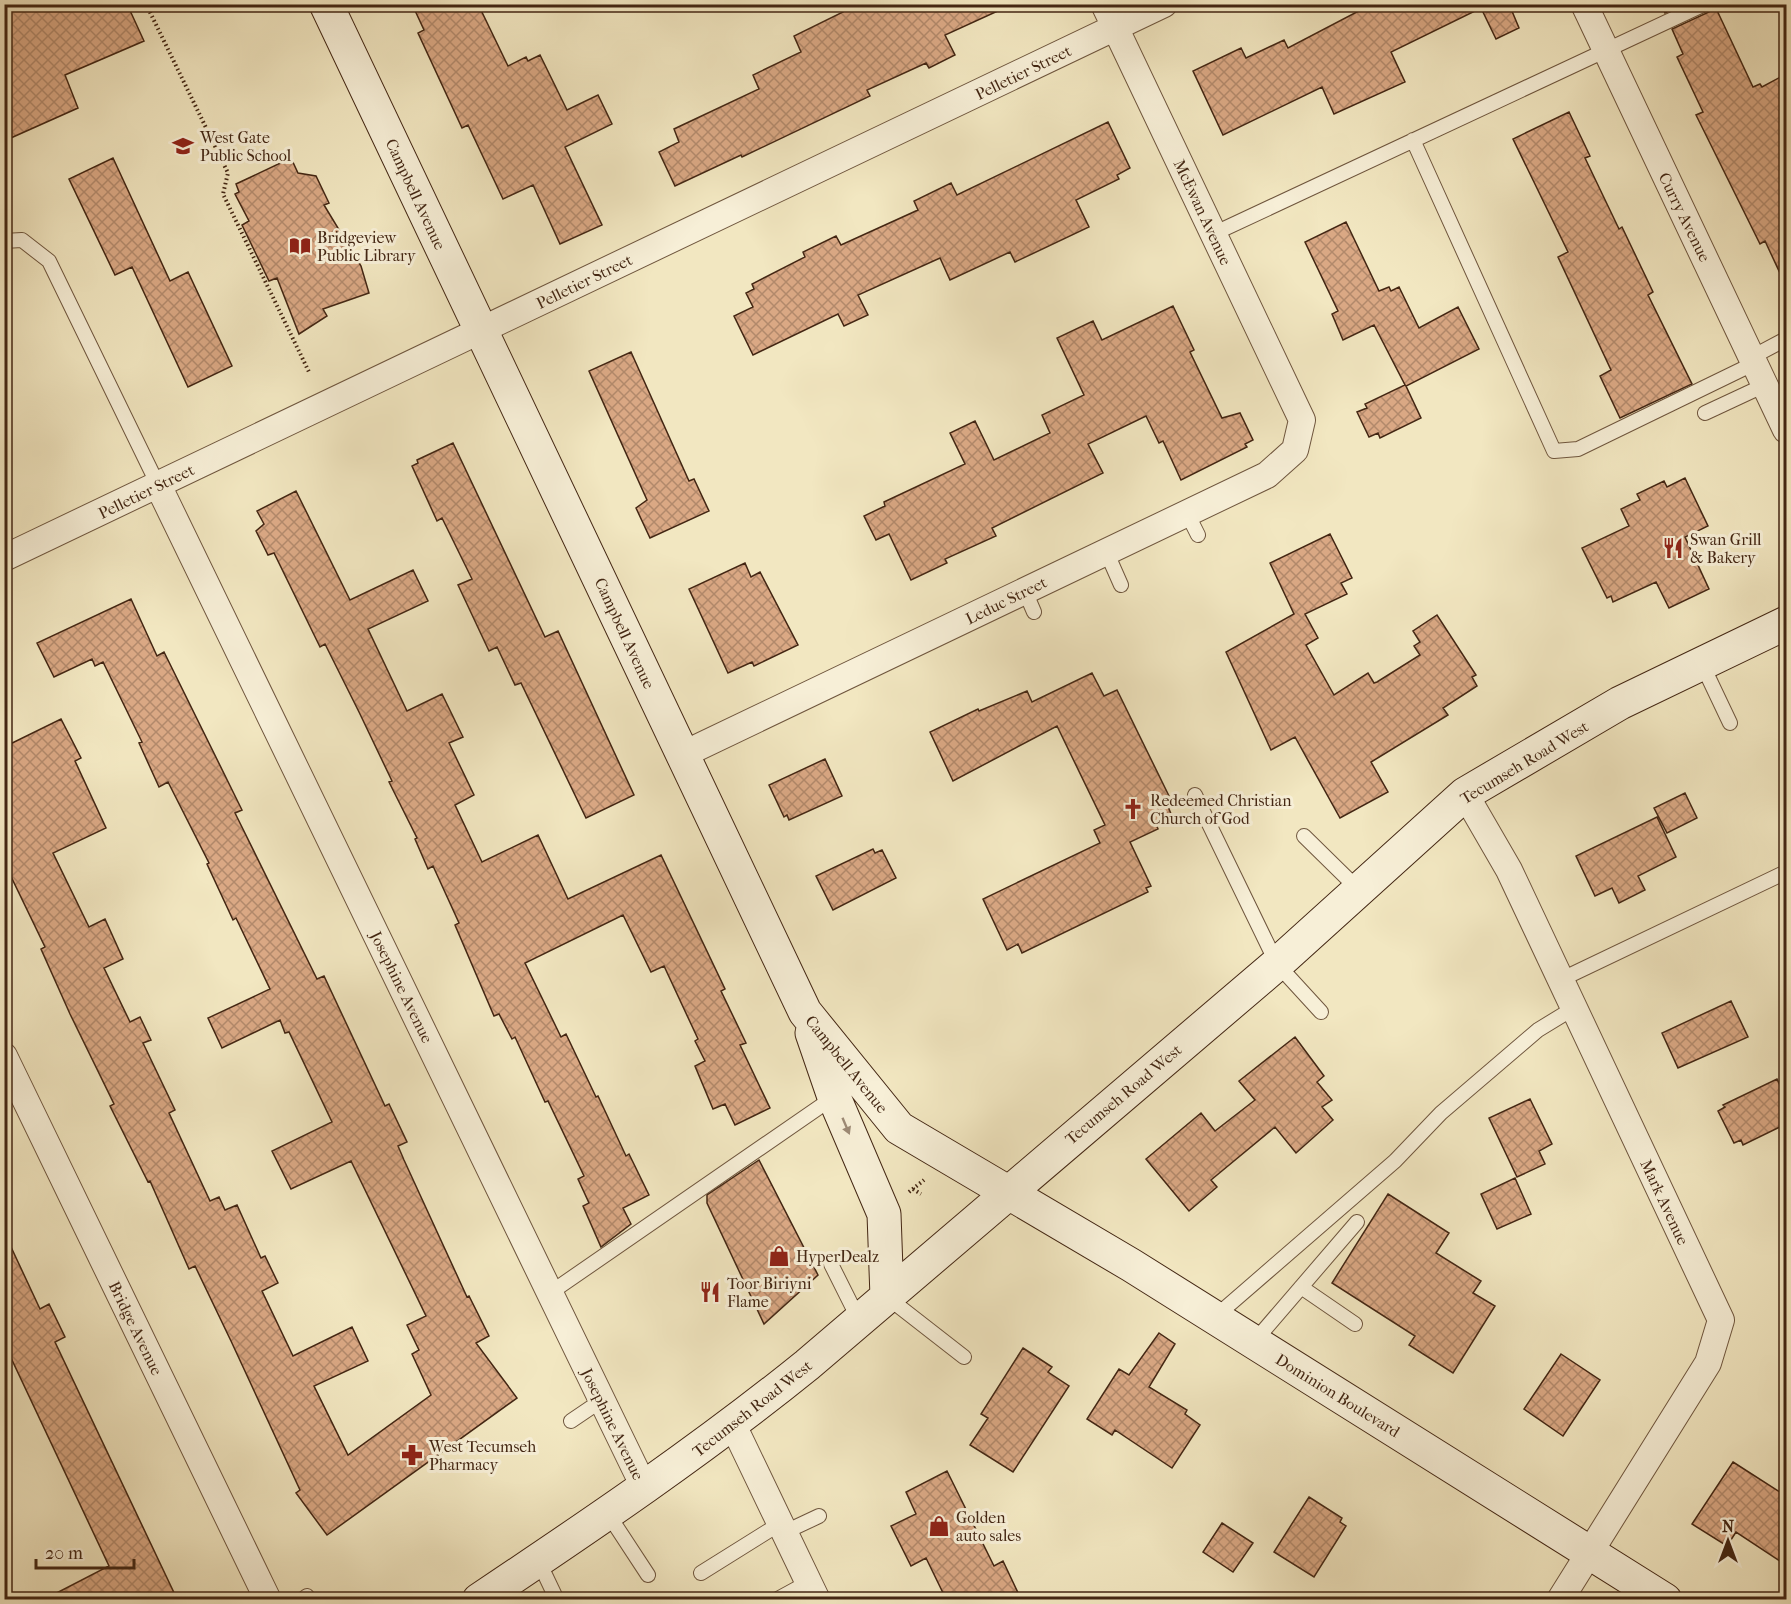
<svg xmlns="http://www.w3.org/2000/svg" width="1791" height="1604" font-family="'IM FELL French Canon',serif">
<defs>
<pattern id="building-cross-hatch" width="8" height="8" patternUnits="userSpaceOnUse" patternTransform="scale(1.5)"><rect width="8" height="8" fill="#daa884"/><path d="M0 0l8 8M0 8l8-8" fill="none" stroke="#b2896b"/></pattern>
</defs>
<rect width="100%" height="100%" fill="#f2e7c1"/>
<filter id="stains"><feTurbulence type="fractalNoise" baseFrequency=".00333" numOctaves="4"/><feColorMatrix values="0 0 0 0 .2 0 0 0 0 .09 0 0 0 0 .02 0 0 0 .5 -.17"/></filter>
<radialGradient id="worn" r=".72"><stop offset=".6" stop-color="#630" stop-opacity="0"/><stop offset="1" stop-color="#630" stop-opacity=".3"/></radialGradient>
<!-- building -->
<path fill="url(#building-cross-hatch)" stroke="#432613" stroke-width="1.5" d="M4,4H127L144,41L65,75L78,108L4,141Z
M412,4H478L508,66L526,57L528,61L540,55L567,110L598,95L612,124L565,147L602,225L560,244L533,185L503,199L468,125L462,128L418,33L424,30Z
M839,4H1013L945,35L955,55L929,68L926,63L867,90L870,96L742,157L741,155L675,186L659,152L679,142L674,129L759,89L753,75L801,52L794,36L843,12Z
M1372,4H1509L1519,28L1496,39L1481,8L1391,52L1405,82L1334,114L1322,87L1223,135L1193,71L1241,48L1246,58L1284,40L1288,48Z
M1661,4H1683L1665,13Z
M1714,4L1753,87L1760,84L1762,87L1786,74V286L1765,241L1760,244L1696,115L1703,112L1677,57L1683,54L1672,29L1709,12Z
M1569,112L1590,156L1585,158L1619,229L1622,227L1653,292L1648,295L1692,384L1620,418L1600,376L1611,370L1558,257L1568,252L1513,139Z
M1108,122L1130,168L1117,175L1119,179L1076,200L1089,227L1015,262L1010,252L950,280L940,258L858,295L868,315L844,326L838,314L753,355L734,316L753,307L746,293L754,289L752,284L805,257L803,252L836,236L841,245L918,210L914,201L951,183L957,195Z
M113,158L170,281L188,272L232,366L188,387L132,267L115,275L69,179Z
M291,158L298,173L316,176L329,203L324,205L361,266L369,293L323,309L327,316L299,334L277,278L269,281L242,225L249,221L235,194L239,192L236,184Z
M1346,222L1379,291L1389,287L1391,291L1399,287L1419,328L1458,307L1479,349L1406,386L1421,418L1380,438L1378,433L1369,437L1357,412L1367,408L1365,404L1405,385L1374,325L1343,340L1332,314L1338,311L1305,242Z
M1173,306L1194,350L1190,352L1222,418L1240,413L1253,440L1245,444L1247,447L1181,480L1163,441L1159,443L1146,416L1088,444L1103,473L992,528L996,536L945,559L947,563L911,580L889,534L876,540L864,516L885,506L884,502L965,464L950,433L975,421L994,460L1050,433L1042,415L1084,395L1057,338L1093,321L1102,340Z
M631,352L689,481L694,479L709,511L650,538L636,508L647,500L589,371Z
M453,443L545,637L558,631L634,795L586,818L521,683L515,685L497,647L489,651L458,585L472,579L442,518L437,521L412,466L418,463L417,460Z
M1685,478L1708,526L1685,537L1709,589L1669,608L1656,582L1613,602L1611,596L1607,598L1582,548L1629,526L1621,509L1640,500L1637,494L1664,481L1667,487Z
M296,491L350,600L413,570L428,601L368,629L407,711L442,694L463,737L449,743L474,795L455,805L482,862L538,835L568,899L661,855L725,989L721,991L746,1043L740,1045L770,1108L735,1125L725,1104L713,1109L695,1066L705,1061L695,1041L698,1039L664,966L651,972L623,915L525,963L561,1037L566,1034L596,1097L598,1096L626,1156L629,1154L649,1195L623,1208L631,1224L601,1247L583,1206L589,1203L578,1179L584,1176L548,1101L545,1102L515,1037L512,1039L499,1014L494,1016L455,925L459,923L433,866L428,869L415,839L417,838L389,782L392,781L359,712L325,644L320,647L274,553L268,555L256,531L264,524L257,511Z
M1330,534L1352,578L1341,583L1347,594L1305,614L1318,638L1306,645L1334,695L1368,673L1374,683L1377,682L1420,655L1414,646L1420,642L1413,631L1437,615L1476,675L1472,677L1477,686L1443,708L1448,715L1371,762L1388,792L1340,818L1295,737L1271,750L1226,652L1294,614L1270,563Z
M745,563L751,577L760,572L798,645L754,666L752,662L728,673L689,589Z
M131,599L157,656L164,652L242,810L235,813L317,979L324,976L385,1106L389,1104L407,1142L398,1146L404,1160L467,1297L469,1296L489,1336L476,1343L517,1398L327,1535L296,1493L300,1490L231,1341L195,1266L189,1269L150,1181L148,1182L110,1106L114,1104L70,1014L41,949L45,947L4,862V747L61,719L81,758L75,761L106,828L53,853L89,927L105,919L123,959L104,968L130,1022L140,1017L151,1040L143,1043L175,1110L169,1113L210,1201L219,1197L225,1210L237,1205L261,1258L265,1256L278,1283L262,1291L293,1356L352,1327L368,1361L314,1386L348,1455L431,1395L412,1354L419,1350L407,1325L426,1316L351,1161L291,1189L272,1151L332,1122L289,1032L285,1033L280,1020L222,1048L208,1018L270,989L236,918L233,920L207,864L209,863L168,782L159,787L139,743L142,742L103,662L95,666L92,659L54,677L37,643Z
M1092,673L1104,696L1117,690L1172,802L1167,804L1171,814L1155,822L1158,829L1130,842L1151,886L1146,888L1148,892L1022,953L1018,944L1007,950L983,899L1100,843L1094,830L1105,825L1057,726L953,781L930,732L978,709L979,711L1027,691L1032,702Z
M825,759L842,796L789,820L787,815L784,817L769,785Z
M1685,793L1697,818L1667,833L1654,808Z
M1657,817L1676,857L1638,876L1645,890L1619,903L1612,888L1595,896L1576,856Z
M873,849L875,853L882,850L896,878L833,910L816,876Z
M1731,1001L1748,1037L1678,1068L1662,1033Z
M1295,1037L1324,1076L1317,1082L1332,1100L1322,1107L1333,1120L1296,1153L1275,1127L1211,1180L1217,1187L1189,1211L1146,1159L1201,1113L1215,1131L1255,1100L1239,1081Z
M1777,1079L1786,1098V1124L1743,1145L1741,1140L1734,1143L1718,1111L1725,1107L1723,1105Z
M1530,1099L1552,1144L1539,1151L1545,1164L1517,1177L1489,1118Z
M759,1160L818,1275L764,1324L707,1203V1195Z
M1515,1178L1531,1214L1497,1229L1481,1194Z
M1388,1194L1449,1233L1436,1253L1481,1281L1473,1293L1495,1306L1453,1373L1409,1345L1415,1336L1332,1283Z
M4,1232L40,1309L49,1304L65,1337L55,1342L177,1599H45L109,1566L4,1343Z
M1159,1333L1175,1344L1149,1387L1187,1410L1185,1414L1200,1425L1172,1468L1115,1430L1112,1435L1087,1419L1119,1369L1129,1375Z
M1023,1348L1052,1367L1048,1372L1069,1386L1013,1472L970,1445L988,1418L981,1414Z
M1561,1354L1600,1380L1563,1436L1524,1409Z
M1733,1462L1786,1496V1565L1736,1532L1727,1546L1692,1524Z
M947,1471L994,1566L1003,1561L1021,1599H946L926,1558L911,1566L891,1526L916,1514L906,1492Z
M1309,1497L1342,1518L1340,1522L1346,1526L1314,1577L1274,1552Z
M1222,1523L1253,1543L1233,1572L1203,1552Z"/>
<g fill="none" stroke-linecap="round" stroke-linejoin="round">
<defs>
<path id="lane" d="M1413,140L1554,451L1578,449L1755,363
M1213,234L1705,4
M4,241L22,240L49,261L158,485
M1752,357L1786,339
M1705,413L1765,385
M1187,513L1198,535
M1106,551L1121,585
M1025,591L1034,612
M1702,664L1730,723
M1195,795L1277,964L1321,1012
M1304,836L1359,890
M1560,980L1786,872
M831,1264L859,1320
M1301,1287L1355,1324
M550,1293L834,1097
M887,1297L964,1357
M1215,1317L1395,1161L1441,1113L1538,1030L1574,1008
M1253,1343L1357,1222
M571,1421L602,1400
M608,1514L648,1575
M785,1532L819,1516
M538,1560L557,1600
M701,1573L781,1523
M302,1600L307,1596
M776,1600L809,1582"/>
<path id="street" d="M1584,4L1786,430
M158,485L645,1489
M4,558L1164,4
M682,755L1267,475L1295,450L1302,420L1104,4
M1465,794L1509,870L1721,1320L1708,1363L1560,1600
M4,1056L268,1600
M733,1425L817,1600"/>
<path id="secondary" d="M326,4L805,1012L899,1128L1131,1265L1665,1600
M812,1033L834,1097L884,1214L887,1297
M479,1600C591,1525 702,1450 807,1365L1277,964L1465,794L1620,703L1786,623"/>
</defs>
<!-- lane casing -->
<use href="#lane" stroke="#6f563e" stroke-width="16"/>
<!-- street casing -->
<use href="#street" stroke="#6f563e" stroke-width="28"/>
<!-- secondary casing -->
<use href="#secondary" stroke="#432613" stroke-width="35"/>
<!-- path -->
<path stroke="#432613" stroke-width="4" stroke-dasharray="1.5 3" stroke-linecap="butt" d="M146,4L228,173L223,194L310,374
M913,1189L921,1194
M909,1192L924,1180"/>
<!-- lane -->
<use href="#lane" stroke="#f7efd7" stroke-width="14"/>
<!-- street -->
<use href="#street" stroke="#f7efd7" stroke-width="26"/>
<!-- secondary -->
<use href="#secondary" stroke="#f7efd7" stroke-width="33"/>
</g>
<!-- one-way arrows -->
<defs><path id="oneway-solid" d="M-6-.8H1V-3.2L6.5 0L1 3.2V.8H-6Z" transform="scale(1.5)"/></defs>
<use fill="#9d8a75" href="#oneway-solid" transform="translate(846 1126) rotate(67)"/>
<!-- icons -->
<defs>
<symbol id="school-bare" viewBox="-9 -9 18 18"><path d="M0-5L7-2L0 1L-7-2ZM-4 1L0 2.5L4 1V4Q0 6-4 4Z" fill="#8f2418" stroke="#f7efd7" stroke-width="2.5" paint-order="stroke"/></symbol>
<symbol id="library-bare" viewBox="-9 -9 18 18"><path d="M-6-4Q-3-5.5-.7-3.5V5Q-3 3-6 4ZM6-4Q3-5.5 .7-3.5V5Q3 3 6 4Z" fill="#8f2418" stroke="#f7efd7" stroke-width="2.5" paint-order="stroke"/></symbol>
<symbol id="restaurant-bare" viewBox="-9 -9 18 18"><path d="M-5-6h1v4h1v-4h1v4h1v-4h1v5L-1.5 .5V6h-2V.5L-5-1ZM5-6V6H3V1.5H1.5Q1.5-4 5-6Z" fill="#8f2418" stroke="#f7efd7" stroke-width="2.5" paint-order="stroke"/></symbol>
<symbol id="church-bare" viewBox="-9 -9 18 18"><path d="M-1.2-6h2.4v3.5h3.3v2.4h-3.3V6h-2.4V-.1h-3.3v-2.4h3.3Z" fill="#8f2418" stroke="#f7efd7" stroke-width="2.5" paint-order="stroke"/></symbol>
<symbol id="shop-bare" viewBox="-9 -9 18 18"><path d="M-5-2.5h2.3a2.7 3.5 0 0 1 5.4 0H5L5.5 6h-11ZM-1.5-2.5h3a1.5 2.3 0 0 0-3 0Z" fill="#8f2418" stroke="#f7efd7" stroke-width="2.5" paint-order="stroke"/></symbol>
<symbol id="pharmacy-bare" viewBox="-9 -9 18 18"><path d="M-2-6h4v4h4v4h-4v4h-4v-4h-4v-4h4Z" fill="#8f2418" stroke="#f7efd7" stroke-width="2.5" paint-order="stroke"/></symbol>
</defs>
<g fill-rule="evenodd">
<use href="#school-bare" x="168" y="131" width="30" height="30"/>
<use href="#library-bare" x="285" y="231" width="30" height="30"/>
<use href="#restaurant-bare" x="1658" y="533" width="30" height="30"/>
<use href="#church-bare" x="1118" y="794" width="30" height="30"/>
<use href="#shop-bare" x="764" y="1241" width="30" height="30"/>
<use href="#restaurant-bare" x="695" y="1277" width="30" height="30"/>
<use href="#pharmacy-bare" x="397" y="1440" width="30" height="30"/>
<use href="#shop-bare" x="924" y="1511" width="30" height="30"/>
</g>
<g text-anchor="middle" stroke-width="6" stroke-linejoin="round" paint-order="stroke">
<!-- street labels -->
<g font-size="16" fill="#432613" stroke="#f7efd7">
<text transform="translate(1023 72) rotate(-26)" y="6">Pelletier Street</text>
<text transform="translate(416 194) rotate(65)" y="6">Campbell Avenue</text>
<text transform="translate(1203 212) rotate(65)" y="6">McEwan Avenue</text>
<text transform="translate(1685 217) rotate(64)" y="6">Curry Avenue</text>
<text transform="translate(584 281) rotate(-26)" y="6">Pelletier Street</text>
<text transform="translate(146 491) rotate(-26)" y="6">Pelletier Street</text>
<text transform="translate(1006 600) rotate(-26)" y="6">Leduc Street</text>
<text transform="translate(625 633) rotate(65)" y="6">Campbell Avenue</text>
<text transform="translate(1524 762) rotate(-31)" y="6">Tecumseh Road West</text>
<text transform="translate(402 987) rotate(64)" y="6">Josephine Avenue</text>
<text transform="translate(847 1064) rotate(51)" y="6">Campbell Avenue</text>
<text transform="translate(1123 1094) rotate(-40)" y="6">Tecumseh Road West</text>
<text transform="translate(1665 1202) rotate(65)" y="6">Mark Avenue</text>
<text transform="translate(136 1328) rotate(64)" y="6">Bridge Avenue</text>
<text transform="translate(1338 1395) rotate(32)" y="6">Dominion Boulevard</text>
<text transform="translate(752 1408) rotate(-38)" y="6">Tecumseh Road West</text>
<text transform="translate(613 1424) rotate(64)" y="6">Josephine Avenue</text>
</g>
<!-- poi labels -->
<g font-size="16" fill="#432613" stroke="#f7efd7" text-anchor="start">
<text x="200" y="143">West Gate<tspan x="200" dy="18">Public School</tspan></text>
<text x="317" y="243">Bridgeview<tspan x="317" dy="18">Public Library</tspan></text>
<text x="1690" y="545">Swan Grill<tspan x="1690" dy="18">&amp; Bakery</tspan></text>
<text x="1150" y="806">Redeemed Christian<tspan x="1150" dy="18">Church of God</tspan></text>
<text x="796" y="1262">HyperDealz</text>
<text x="727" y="1289">Toor Biriyni<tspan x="727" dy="18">Flame</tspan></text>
<text x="429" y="1452">West Tecumseh<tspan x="429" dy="18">Pharmacy</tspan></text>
<text x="956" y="1523">Golden<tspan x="956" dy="18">auto sales</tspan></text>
</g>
</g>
<!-- margin -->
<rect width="1791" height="1604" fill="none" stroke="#f2e7c1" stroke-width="24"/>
<rect x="6" y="6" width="1779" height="1592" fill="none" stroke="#432613" stroke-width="3"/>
<rect x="12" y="12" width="1767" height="1580" fill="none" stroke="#432613" stroke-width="1.5"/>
<!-- north arrow -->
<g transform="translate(1728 1541)" stroke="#f7efd7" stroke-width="4.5" paint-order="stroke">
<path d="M0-4.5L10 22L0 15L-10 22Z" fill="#432613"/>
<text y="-9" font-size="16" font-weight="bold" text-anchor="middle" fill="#432613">N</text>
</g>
<!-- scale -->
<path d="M36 1559v9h98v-9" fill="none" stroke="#432613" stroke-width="3"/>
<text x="45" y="1559" font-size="18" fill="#432613" stroke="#f7efd7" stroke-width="4.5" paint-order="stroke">20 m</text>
<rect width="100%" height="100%" filter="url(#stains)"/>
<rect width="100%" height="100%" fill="url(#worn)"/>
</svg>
